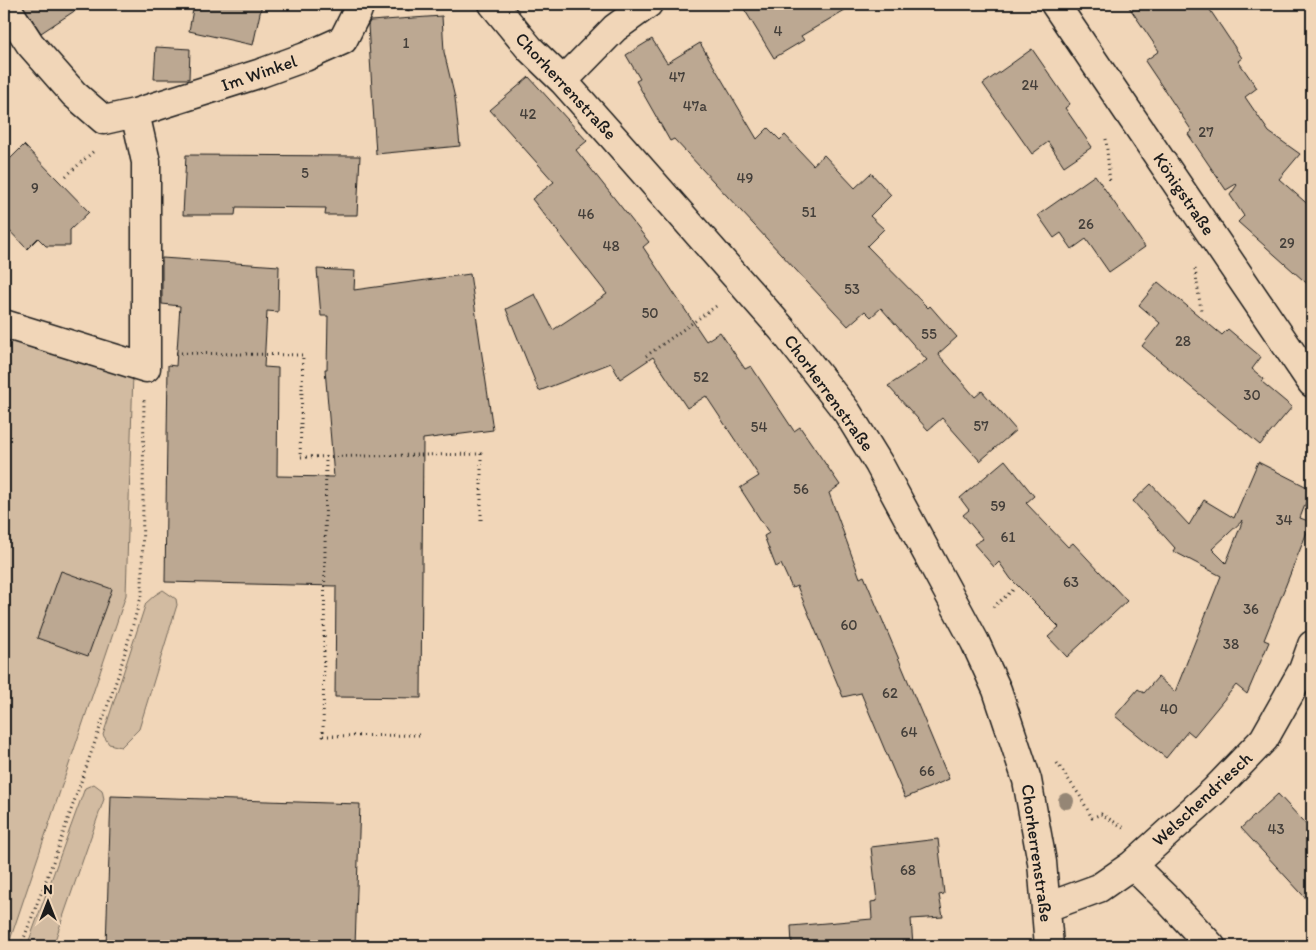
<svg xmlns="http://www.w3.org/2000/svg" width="1316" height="950" font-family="Itim,sans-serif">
<rect width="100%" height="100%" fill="#f1d6b8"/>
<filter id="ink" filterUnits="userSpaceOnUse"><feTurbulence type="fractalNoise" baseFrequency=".02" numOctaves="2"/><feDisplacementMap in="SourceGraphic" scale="10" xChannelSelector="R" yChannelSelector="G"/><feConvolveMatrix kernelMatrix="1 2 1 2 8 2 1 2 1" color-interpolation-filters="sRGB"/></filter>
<g filter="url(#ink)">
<!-- green -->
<path fill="#d2bba1" stroke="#776c5e" d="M4,329L133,373L126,595L8,946H4Z
M163,590L176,599L177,605L139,729L121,747L109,744L103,735L146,603L155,595Z
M94,784L102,790L104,799L53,946H27L85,788Z"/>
<!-- building -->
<path fill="#bca892" stroke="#1c1c1c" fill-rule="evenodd" d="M22,4H85L41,33Z
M194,4H262L253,45L189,31Z
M741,4H855L801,36L804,40L774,58Z
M1127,4H1206L1242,58L1238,61L1257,88L1245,97L1269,132L1300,154L1279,179L1312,208V288L1238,222L1244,216L1230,195L1237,185L1236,184L1226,190L1188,134L1192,131L1145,61L1159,51Z
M442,16L444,52L455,98L460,146L376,154L368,25L370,21Z
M652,39L667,63L700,43L757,139L768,128L780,140L785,135L813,165L824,155L855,188L871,173L891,195L870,216L884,229L867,246L928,308L930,306L957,337L938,354L975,397L982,391L1016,430L980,461L942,418L928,430L888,386L927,360L881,308L871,317L865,311L848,326L674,139L670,141L636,81L640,79L626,55Z
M156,47L190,49L189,79H154Z
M1032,49L1070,104L1065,108L1092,147L1064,166L1048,142L1032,154L983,84Z
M529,77L587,141L576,150L649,242L643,247L706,341L720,332L745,369L751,366L794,431L800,427L840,485L829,493L860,578L864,576L949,779L905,798L861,693L843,697L797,586L792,588L781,564L776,567L764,536L769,533L740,488L759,476L706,396L687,408L653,357L620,379L611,363L539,391L506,309L535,294L553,330L607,294L532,199L554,182L490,110Z
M24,145L89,212L70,230V246H46L38,238L27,249L4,225V165Z
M186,155L360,156L357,215H325L326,208L236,207L235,215H183Z
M1095,175L1145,247L1109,272L1086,239L1072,249L1061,233L1054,238L1038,215Z
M162,258L279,266L278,312L267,311L264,367L278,368L277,476L334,477L325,369H327L328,316H321L317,269L355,271L354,290L470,274L493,430L423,439L421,698L335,697L336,586L165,582L168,365L176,366L180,306L162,304Z
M1158,282L1222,335L1228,329L1261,357L1252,369L1264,379L1262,382L1292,407L1260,445L1142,346L1160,323L1139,305Z
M1005,460L1034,496L1026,503L1068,547L1073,543L1127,601L1067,657L1048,637L1059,627L1011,579L999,562L994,567L974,544L983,539L963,515L969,510L960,498Z
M1258,462L1311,489L1300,518L1311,522L1264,640L1269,642L1247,694L1236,685L1194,736L1188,731L1166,758L1115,716L1138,689L1144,693L1158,677L1175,692L1221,576L1173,551L1175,548L1133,501L1151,484L1189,525L1204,500L1234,518ZM1243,520L1226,563L1212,549Z
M61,571L112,589L88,656L37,638Z
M1278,794L1312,831V905L1241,828Z
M111,796L360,804L355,946H106Z
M938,839L944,894L939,895L943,917L911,919L913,946H792L791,926L872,919L871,902L877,901L871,847Z"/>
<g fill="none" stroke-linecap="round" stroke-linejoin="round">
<defs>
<path id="minor" d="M4,4L30,44L74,94L104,120L135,113L261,73L305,57L343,40L357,12L360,4
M493,4L530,49L563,81L613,137L782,329L847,412L879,464L975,642L997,690L1027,780L1042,862L1049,946
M1055,4L1312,383
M563,81L615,28L648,4
M4,324L146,368V162L135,113
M1132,865L1169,901L1211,946
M1047,907L1099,888L1132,865L1214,791L1264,739L1303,670L1312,645"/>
</defs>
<!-- minor casing -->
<use href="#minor" stroke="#1c1c1c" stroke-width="31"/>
<!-- path -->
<path stroke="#1c1c1c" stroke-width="3" stroke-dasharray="1 4" stroke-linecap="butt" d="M305,4L324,7
M408,11L409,4
M1106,139L1110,183
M66,176L95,150
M1195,269L1201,310
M176,353L303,355L300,457L481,454V522
M646,356L719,304
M326,456L323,736L419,735
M993,607L1013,590
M1057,763L1080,796L1092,818L1101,814L1126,829
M21,946L53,862L119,673L142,593L144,400"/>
<!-- minor -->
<use href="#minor" stroke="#f1d6b8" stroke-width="28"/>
</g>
<!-- trees -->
<circle fill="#958674" cx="1066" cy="801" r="8"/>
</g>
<g text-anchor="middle" stroke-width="5" stroke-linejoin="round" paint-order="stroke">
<!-- number labels -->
<g font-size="15" fill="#443f3a">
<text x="778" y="36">4</text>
<text x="406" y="48">1</text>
<text x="677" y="82">47</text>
<text x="1030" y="90">24</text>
<text x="695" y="111">47a</text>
<text x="528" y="119">42</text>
<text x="1206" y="137">27</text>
<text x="305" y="178">5</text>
<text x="745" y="183">49</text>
<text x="35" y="193">9</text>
<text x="809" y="217">51</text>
<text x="586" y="219">46</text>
<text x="1086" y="229">26</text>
<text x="1287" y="248">29</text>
<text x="611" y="251">48</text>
<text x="852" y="294">53</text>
<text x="650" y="318">50</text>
<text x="929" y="339">55</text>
<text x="1183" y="346">28</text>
<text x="701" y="382">52</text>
<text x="1252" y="400">30</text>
<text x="981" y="431">57</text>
<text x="759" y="432">54</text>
<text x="801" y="494">56</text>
<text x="998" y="511">59</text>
<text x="1284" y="525">34</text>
<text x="1008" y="542">61</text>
<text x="1071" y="587">63</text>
<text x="1251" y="614">36</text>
<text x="849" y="630">60</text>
<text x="1231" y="649">38</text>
<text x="890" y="698">62</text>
<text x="1169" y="714">40</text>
<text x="909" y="737">64</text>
<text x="927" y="776">66</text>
<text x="1276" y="834">43</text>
<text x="908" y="875">68</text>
</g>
<!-- street labels -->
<g font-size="18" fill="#1c1c1c" stroke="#f1d6b8">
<text transform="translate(259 73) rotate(-19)" y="6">Im Winkel</text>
<text transform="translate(566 86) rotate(47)" y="6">Chorherrenstraße</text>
<text transform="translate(1184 194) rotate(56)" y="6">Königstraße</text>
<text transform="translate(829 393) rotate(54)" y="6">Chorherrenstraße</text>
<text transform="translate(1202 799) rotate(-43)" y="6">Welschendriesch</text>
<text transform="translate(1037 853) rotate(82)" y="6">Chorherrenstraße</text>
</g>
</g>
<!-- margin -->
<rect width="1316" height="950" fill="none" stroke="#f1d6b8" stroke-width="20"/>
<rect x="10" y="10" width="1296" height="930" fill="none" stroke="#1c1c1c" stroke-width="2" filter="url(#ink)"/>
<!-- north arrow -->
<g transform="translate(48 902)" stroke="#f1d6b8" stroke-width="4" paint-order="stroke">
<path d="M0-4L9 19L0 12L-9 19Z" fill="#1c1c1c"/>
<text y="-8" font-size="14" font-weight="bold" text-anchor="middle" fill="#1c1c1c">N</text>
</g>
</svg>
